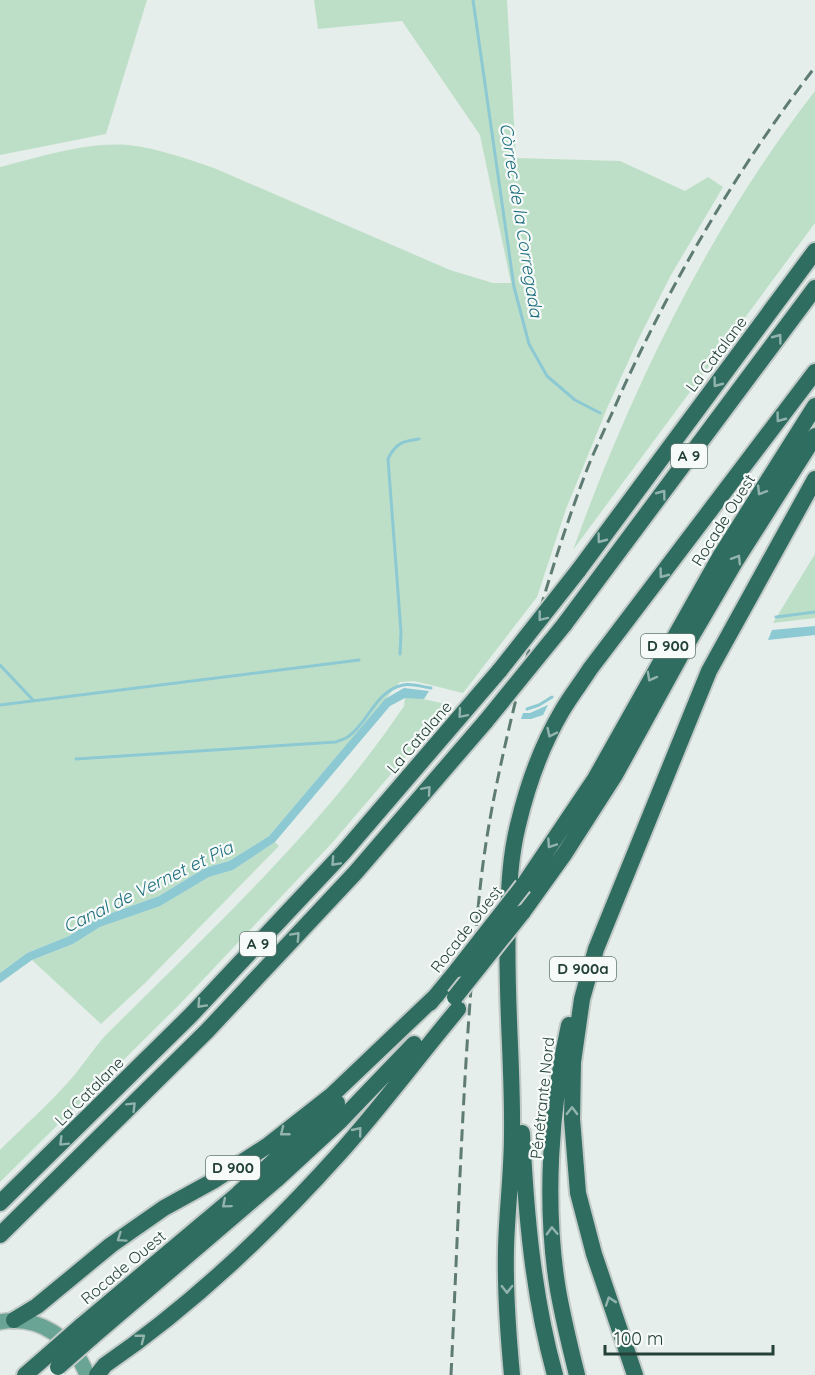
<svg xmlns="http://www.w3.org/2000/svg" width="815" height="1375" font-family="Quicksand,sans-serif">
<rect width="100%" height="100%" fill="#e5eeea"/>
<!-- green -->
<path fill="#bedfc7" d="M0,0H147L106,134L0,155Z
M314,0H507L516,158L620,161L685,191L708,177L723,187L671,275L639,338L608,406L566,509L537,597L463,693L414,681L400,682L269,836L229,861L205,868L159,896L95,919L69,936L27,953L0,973V167C41,157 85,142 128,145C157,148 187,159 214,168L450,270L493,283H511L480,135L402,21L318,29Z
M815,91V223L573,550C632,387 709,228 815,91Z
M815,554V618L773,623Z
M405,698H419L450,705L332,843L180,1004L0,1182V1150C23,1127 49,1104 71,1079C85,1063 96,1044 111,1030C214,927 322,828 404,706Z
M275,842L279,846L145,983L101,1024L32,960L73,944L100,927L161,905L209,877L233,870Z"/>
<!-- water -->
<path fill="#8dc9d3" d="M815,626V635L768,640L772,630Z
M404,688L429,691L424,699L405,698L390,706L275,842L233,870L209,877L160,906L100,927L73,944L32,960L0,983V973L27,953L69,936L95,919L159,896L205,868L229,861L269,836L385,699Z
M548,705L543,715L531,719H521L523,713H530Z"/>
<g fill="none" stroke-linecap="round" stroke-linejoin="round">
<!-- stream -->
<path stroke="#8dc9d3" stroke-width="3" d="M473,0L514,287L529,344L547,376L575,400L600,413
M776,617L815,612
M400,654L401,632L388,459C395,444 402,441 419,439
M0,665L33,700
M0,705L359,660
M527,709L539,705L552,697
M76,759L336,742C340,740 346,739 349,736C369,722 375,691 403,685C412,683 422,687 431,688"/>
<defs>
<path id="major" d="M0,1322C39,1314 74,1340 87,1375"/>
<path id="highway" d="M578,571L815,251
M564,625L815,288
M523,886L595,779L721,555L815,406
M522,913L565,853L615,775L687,644L735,562L815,436
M430,1003L458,969
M569,1025C550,1107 544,1206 558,1290C563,1318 570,1347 577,1375
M522,1133C526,1214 533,1296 555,1375
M0,1203L191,1015L343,853L500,670
M0,1235L207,1031L356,872L486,721
M14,1320L37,1306L111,1245L164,1208L213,1181L267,1146L332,1095L437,995
M81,1326L238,1194L337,1103
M91,1338L276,1180L341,1120L414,1044
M25,1375L48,1355
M97,1375L105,1365C191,1306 269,1232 339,1154C380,1108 418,1057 458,1009
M512,1375C508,1333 505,1290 506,1248C507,1210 512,1172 512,1134C513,1063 505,992 508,920C509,888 510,857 518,825C527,787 542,745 562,711C570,697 581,683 590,669L815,372
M635,1375L594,1254L578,1193L572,1119L573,1062L582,999L596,949L709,671L815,479"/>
</defs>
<!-- major casing -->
<use href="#major" stroke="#c2cac8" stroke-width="18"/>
<!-- highway casing -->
<use href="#highway" stroke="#c2cac8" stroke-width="20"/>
<!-- major -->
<use href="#major" stroke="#69a495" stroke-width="15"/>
<!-- highway -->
<use href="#highway" stroke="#2f6d60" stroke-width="16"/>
<!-- rail -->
<path stroke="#5f7c74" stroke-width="3" stroke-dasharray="12 6" stroke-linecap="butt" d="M451,1375C459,1213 463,1050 480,889C487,822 502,756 518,691C537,616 559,543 586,472C596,446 609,421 620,395C673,279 737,169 815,67"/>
<defs>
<path id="highway-bridge" d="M500,670L578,571
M486,721L564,625
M458,969L523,886
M455,997L522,913
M48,1355L81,1326
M58,1367L91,1338"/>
</defs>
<!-- highway-bridge casing -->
<use href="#highway-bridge" stroke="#c2cac8" stroke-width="20" stroke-linecap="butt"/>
<!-- highway-bridge -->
<use href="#highway-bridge" stroke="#2f6d60" stroke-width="16"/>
</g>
<!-- one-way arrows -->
<defs><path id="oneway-chevron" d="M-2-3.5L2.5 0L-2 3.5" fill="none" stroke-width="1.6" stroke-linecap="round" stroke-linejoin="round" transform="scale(1.5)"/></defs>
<g stroke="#92b4ac">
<use href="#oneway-chevron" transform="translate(778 338) rotate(-53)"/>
<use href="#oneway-chevron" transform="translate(717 383) rotate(127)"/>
<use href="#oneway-chevron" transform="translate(780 418) rotate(127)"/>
<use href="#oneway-chevron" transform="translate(761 491) rotate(122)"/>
<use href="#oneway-chevron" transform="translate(662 494) rotate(-53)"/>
<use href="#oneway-chevron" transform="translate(601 539) rotate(127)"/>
<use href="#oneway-chevron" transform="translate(737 559) rotate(-58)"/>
<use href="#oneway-chevron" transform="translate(663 574) rotate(127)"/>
<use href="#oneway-chevron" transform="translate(542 617) rotate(128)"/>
<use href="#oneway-chevron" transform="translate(651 677) rotate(119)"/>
<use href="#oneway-chevron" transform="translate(462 714) rotate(131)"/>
<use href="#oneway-chevron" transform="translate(551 733) rotate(116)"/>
<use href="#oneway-chevron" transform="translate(427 790) rotate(-49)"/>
<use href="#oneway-chevron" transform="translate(551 844) rotate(124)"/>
<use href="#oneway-chevron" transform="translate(335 862) rotate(133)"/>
<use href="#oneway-chevron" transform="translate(296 936) rotate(-47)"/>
<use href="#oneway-chevron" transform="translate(201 1004) rotate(133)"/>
<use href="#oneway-chevron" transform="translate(132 1106) rotate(-45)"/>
<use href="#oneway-chevron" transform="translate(572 1111) rotate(-89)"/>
<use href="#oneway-chevron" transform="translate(358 1131) rotate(-51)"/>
<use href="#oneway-chevron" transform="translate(284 1132) rotate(142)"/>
<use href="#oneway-chevron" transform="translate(63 1142) rotate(135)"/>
<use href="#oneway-chevron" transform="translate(226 1204) rotate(140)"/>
<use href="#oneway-chevron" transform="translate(552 1231) rotate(-92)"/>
<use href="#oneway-chevron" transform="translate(121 1238) rotate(145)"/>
<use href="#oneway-chevron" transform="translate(507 1289) rotate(89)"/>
<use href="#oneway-chevron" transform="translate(610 1301) rotate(-109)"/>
<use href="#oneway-chevron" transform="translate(141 1338) rotate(-38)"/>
</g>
<g text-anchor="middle" stroke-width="4.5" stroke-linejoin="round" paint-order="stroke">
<!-- shield labels -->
<g fill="#f6faf8" stroke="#637872" stroke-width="1.5">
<rect x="671" y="444" width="36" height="24" rx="4.5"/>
<rect x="641" y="634" width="54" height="24" rx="4.5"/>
<rect x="240" y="932" width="36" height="24" rx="4.5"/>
<rect x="550" y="957" width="66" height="24" rx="4.5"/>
<rect x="206" y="1156" width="54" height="24" rx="4.5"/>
</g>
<g font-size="15" font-weight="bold" fill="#244139">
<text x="689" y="461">A 9</text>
<text x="668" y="651">D 900</text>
<text x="258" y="949">A 9</text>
<text x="583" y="974">D 900a</text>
<text x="233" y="1173">D 900</text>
</g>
<!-- street labels -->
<g font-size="16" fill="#244139" stroke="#f6faf8">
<text transform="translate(716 354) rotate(-53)" y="6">La Catalane</text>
<text transform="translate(723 520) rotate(-58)" y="6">Rocade Ouest</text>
<text transform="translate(419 737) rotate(-49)" y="6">La Catalane</text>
<text transform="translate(466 929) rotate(-52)" y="6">Rocade Ouest</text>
<text transform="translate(89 1091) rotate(-45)" y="6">La Catalane</text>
<text transform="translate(542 1098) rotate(-84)" y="6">Pénétrante Nord</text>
<text transform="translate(123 1267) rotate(-40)" y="6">Rocade Ouest</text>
</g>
<!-- water labels -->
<g font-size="18" font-style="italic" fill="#1d6e7e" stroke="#f6faf8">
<text transform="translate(521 220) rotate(81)" y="6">Còrrec de la Corregada</text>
<text transform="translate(148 887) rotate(-26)" y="6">Canal de Vernet et Pia</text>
</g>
</g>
<!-- scale -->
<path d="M605 1345v9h168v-9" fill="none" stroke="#244139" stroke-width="3"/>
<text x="614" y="1345" font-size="18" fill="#244139" stroke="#f6faf8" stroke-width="4.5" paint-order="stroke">100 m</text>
</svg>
